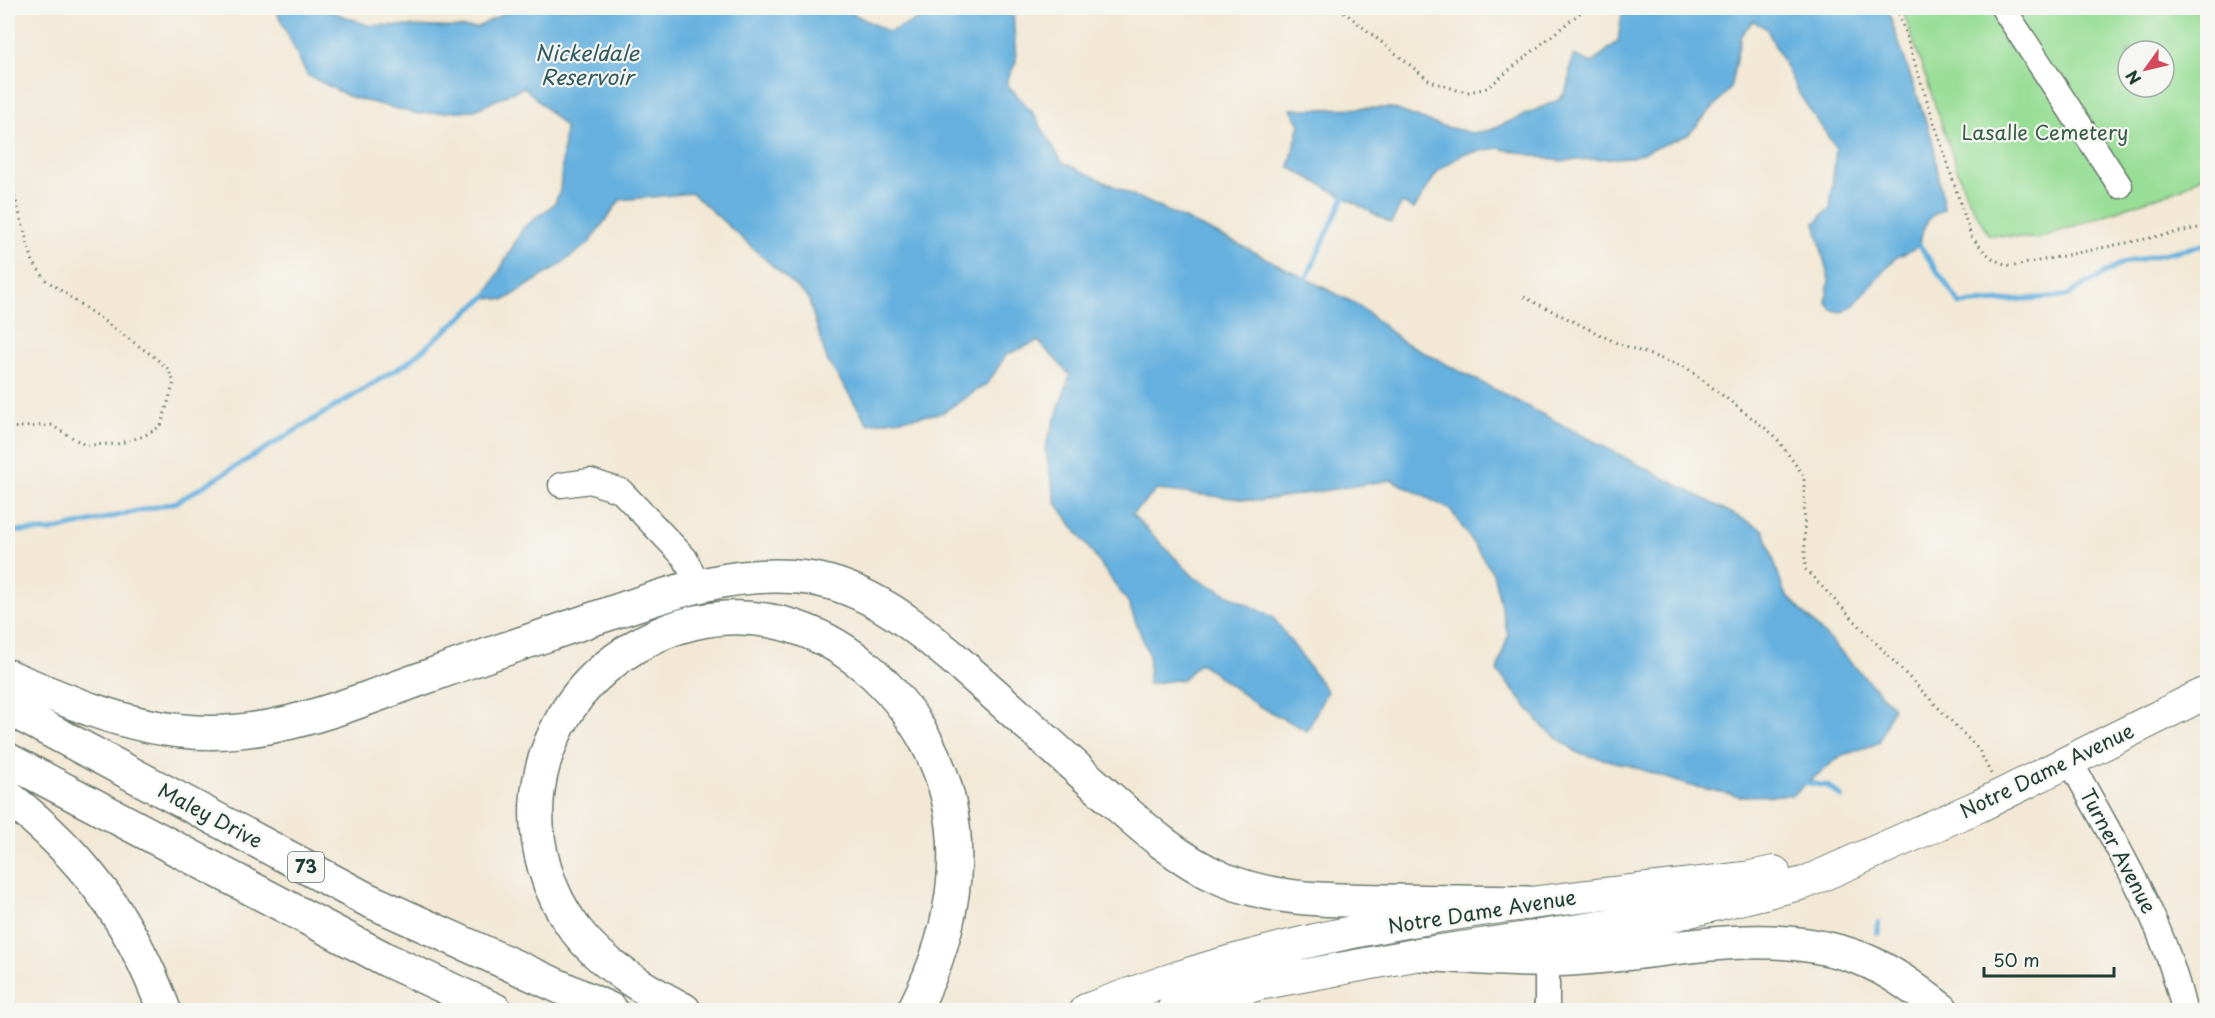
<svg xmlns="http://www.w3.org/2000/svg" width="2215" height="1018" font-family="'Playpen Sans',sans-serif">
<rect width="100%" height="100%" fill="#f6f6f2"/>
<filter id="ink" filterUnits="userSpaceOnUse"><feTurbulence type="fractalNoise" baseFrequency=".0167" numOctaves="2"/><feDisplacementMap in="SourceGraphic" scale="12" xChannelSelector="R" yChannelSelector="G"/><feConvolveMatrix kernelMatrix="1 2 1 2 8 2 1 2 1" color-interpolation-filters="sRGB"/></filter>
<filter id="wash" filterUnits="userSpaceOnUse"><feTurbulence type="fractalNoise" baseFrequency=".008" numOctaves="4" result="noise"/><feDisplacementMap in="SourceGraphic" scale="24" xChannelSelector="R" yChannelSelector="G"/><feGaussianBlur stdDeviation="1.35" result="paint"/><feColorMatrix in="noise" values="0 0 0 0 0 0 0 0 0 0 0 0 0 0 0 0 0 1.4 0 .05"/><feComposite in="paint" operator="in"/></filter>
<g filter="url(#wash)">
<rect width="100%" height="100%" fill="#f2e8d5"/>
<!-- green -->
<path fill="#99de97" stroke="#5c8e66" stroke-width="1.5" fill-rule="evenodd" d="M1902,8H2196L2207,26V173L2182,188L2037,239L1988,234L1966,195ZM2128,51H2164V87H2128Z"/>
<!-- water -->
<path fill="#65b0de" stroke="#427689" stroke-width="1.5" d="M275,8H322L368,25L476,28L514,8H842L889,32L929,15L933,8H1013L1016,62L1006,83L1033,113L1062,162L1236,243L1358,305L1402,341L1764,530L1784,592L1893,707L1879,743L1841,756L1792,795L1740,796L1687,785L1628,765L1578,753L1544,728L1497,671L1508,635L1493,573L1451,510L1392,480L1259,501L1157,490L1132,514L1195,578L1273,617L1327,691L1307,731L1259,706L1200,663L1183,679L1148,684L1149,656L1128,602L1056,503L1045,448L1070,375L1038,341L1006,355L988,383L942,413L868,424L827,360L808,298L692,193L620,200L589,243L557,267L505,300L485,297L523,228L554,204L560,191L565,127L524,87L475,110L418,114L350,97L307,75Z
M1623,8H1887L1933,142L1944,209C1926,218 1922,226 1920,246L1895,258L1854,305L1843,312L1832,310L1826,302L1829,280L1815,223L1830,208L1836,148L1800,95L1766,28L1753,21L1741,35L1730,89L1688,135L1632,157L1559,161L1498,148L1463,154L1438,171L1414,209L1402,203L1391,223L1289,167L1300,124L1291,109L1392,108L1438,125L1472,133L1490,130L1558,100C1576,84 1565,72 1574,55L1592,63L1618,41Z"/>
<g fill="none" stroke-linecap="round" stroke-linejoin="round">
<!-- stream -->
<path stroke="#65b0de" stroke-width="5" d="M1920,246L1960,304L2066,296L2122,263L2208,244
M1306,279L1344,197
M8,531H50L177,502L407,363L490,293
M1802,782L1828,786L1842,797
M1878,933V923"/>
</g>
</g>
<g filter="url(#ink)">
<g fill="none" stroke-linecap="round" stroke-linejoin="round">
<defs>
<path id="minor" d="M2003,8L2120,186
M561,485L590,481L621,491L685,558L697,584
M2070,761C2114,842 2164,920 2184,1010
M1545,1010L1547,1005V960"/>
<path id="major" d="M1086,1010C1140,990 1195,970 1251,956C1412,912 1580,897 1746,878L1774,872
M1173,1010L1259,984L1420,954L1661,918L1804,883L1979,806L2208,692"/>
<path id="highway" d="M8,676C64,700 121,725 182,731C268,741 352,703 432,675C489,654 547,635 605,615C672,592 736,569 808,578C866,586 916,626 959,663C1007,705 1054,748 1102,791C1139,824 1176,859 1223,879C1275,901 1331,900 1387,901C1434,902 1481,902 1528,903
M8,708L366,899L611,1010
M8,760L387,960L495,1010
M8,797C83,855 131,920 164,1010
M1420,954C1462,956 1505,961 1547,960C1650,959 1762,920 1862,959C1892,971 1917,991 1942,1010
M684,1010C644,989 602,965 575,929C547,892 534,845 537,800C541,750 566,700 605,668C719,574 860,619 927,743C973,829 957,927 914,1010"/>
</defs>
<!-- minor casing -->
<use href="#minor" stroke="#69796c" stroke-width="27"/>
<!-- major casing -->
<use href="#major" stroke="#69796c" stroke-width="34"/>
<!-- highway casing -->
<use href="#highway" stroke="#69796c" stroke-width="36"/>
<!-- path -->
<path stroke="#69796c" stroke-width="3" stroke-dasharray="1.5 4.5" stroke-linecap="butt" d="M1339,8L1430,81L1457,90L1469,92L1487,88L1586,8
M1897,8L1971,236C1984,252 1993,263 2014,266L2208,226
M2202,8L2208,17
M8,173L33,262L46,280L153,356L168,369L174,382L161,426L144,436L117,444L85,445L51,425L8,428
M1524,297L1617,343L1687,368L1774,435L1804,476L1805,569L1979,750L1991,774"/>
<!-- minor -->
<use href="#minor" stroke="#fff" stroke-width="24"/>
<!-- major -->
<use href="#major" stroke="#fff" stroke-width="32"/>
<!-- highway -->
<use href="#highway" stroke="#fff" stroke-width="33"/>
</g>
</g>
<g text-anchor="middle" stroke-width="4.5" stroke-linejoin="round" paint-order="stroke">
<!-- shield labels -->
<rect fill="#f6f6f2" stroke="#60746d" stroke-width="1.5" x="288" y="852" width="36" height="30" rx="4.5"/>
<g font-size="18" font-weight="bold" fill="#1f3d34">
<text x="306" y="873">73</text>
</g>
<!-- park labels -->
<g font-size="20" fill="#375d48" stroke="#f6f6f2">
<text x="2045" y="140">Lasalle Cemetery</text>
</g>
<!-- street labels -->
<g font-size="20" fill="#1f3d34" stroke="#f6f6f2">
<text transform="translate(2047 771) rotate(-26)" y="7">Notre Dame Avenue</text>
<text transform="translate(210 816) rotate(28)" y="7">Maley Drive</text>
<text transform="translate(2118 851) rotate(62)" y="7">Turner Avenue</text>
<text transform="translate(1482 912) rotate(-9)" y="7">Notre Dame Avenue</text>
</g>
<!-- water labels -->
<g font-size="21" font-style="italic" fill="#305a5e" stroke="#f6f6f2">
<text x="587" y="61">Nickeldale<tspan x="587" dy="24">Reservoir</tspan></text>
</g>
</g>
<!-- margin -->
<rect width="2215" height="1018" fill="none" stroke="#f6f6f2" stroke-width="30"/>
<!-- north arrow -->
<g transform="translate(2146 69) rotate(236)"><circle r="28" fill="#f6f6f2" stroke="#a0aca6" stroke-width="1.5"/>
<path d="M0-4.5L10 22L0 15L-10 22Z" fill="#d1495b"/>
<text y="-9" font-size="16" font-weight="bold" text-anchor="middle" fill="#1f3d34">N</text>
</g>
<!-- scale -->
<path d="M1984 967v9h130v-9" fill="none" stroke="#1f3d34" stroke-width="3"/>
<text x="1993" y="967" font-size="18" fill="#1f3d34" stroke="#f6f6f2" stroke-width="4.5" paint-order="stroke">50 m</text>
</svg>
